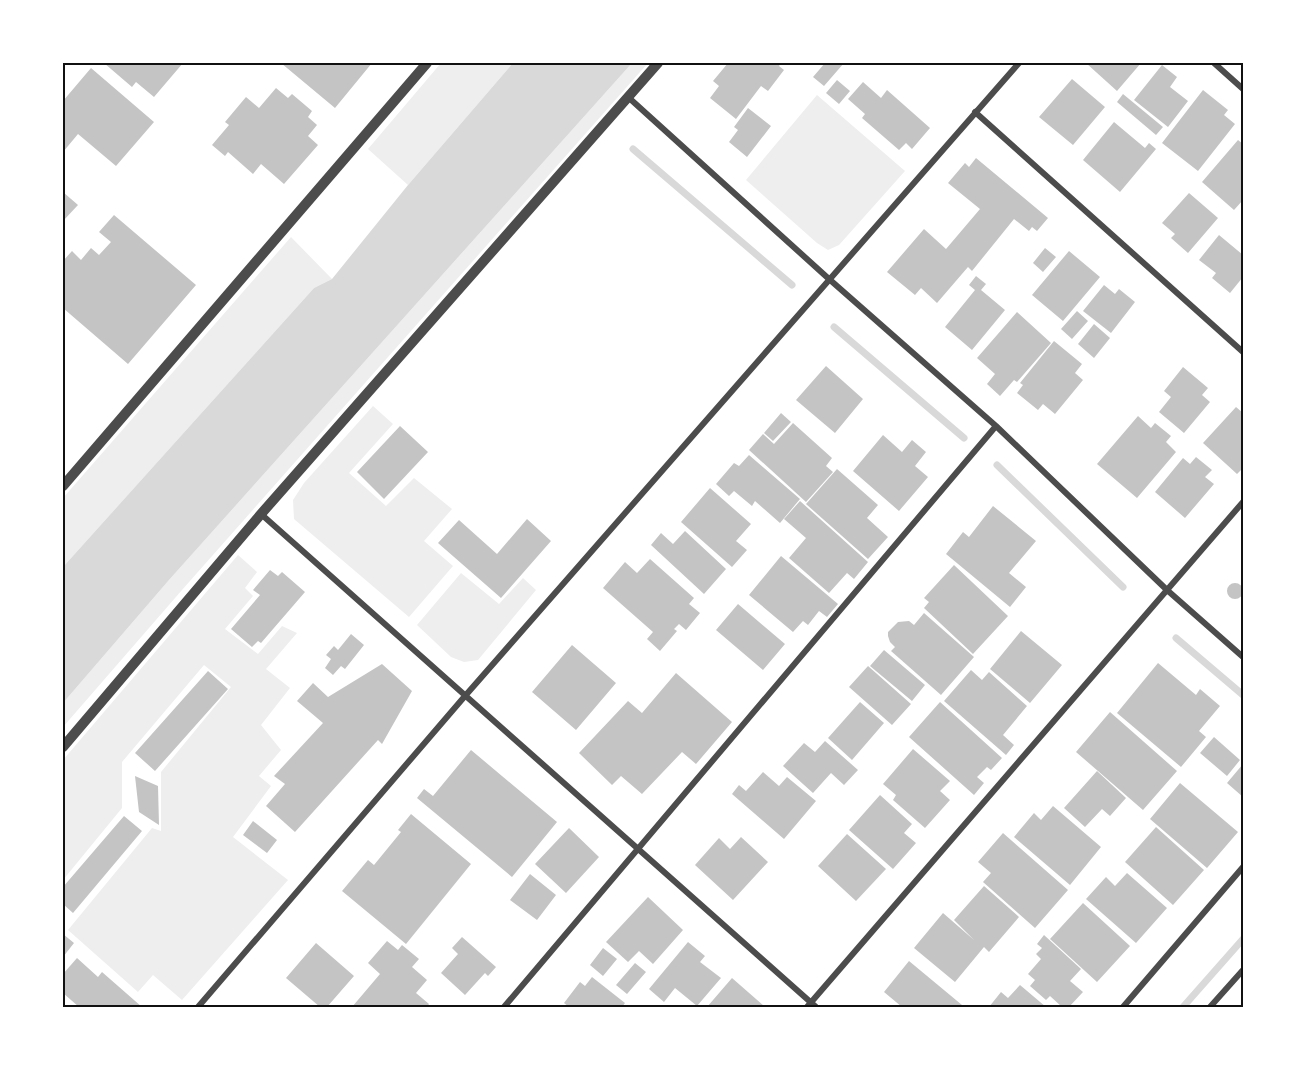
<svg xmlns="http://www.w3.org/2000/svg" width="1306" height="1070" font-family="'Source Sans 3',sans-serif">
<rect width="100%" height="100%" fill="#fff"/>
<!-- green -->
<path fill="#eee" d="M441,63H513L408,185L368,149Z
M632,63H648L182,590L63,727V703L169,580Z
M817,95L905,171L839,245L828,250L817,243L746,180Z
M291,237L332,279L314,288L63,567V498Z
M373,406L393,424L349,473L386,506L414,478L452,509L424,541L453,566L409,617L294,519L293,500L304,483Z
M238,555L257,572L245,588L253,596L225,629L258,654L282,626L297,633L266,669L290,688L261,725L281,750L259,776L271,786L233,837L288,880L182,1000L153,975L138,992L68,930L152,828L161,831V772L231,687L204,665L122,762V808L63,880V760Z
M461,573L499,604L523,578L536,590L478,660L464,662L451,657L417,625Z"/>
<!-- water -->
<path fill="#d9d9d9" d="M513,63H632L169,580L63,703V567L314,288L332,279L408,185Z"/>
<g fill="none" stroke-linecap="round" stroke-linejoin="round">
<!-- stream -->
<path stroke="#d9d9d9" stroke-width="7" d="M633,149L792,285
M834,327L964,438
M997,465L1123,587
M1176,638L1243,695
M1183,1007L1243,939"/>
</g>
<!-- building -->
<path fill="#c4c4c4" d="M104,63H183L154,97L136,82L132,87Z
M281,63H372L335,108Z
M728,63H781L779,66L784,70L768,91L761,86L736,119L710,98L719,86L713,81Z
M825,63H844L824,86L813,77Z
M1086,63H1141L1117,91Z
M1162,65L1177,77L1170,87L1188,101L1168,127L1134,100Z
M91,68L154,122L116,166L78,134L63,152V101Z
M1072,79L1105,107L1073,145L1039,117Z
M837,80L850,91L839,104L826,93Z
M863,82L881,98L887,90L930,128L912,149L906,143L899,150L862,118L865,114L848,99Z
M276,88L288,98L292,94L312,111L308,117L317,125L308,136L318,145L284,184L261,164L253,174L228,152L225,156L212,145L229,125L225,122L246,97L259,108Z
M1203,90L1228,110L1224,115L1235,124L1198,171L1162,143Z
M1123,94L1163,127L1156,135L1117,102Z
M748,108L771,126L747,157L729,142L738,130L734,127Z
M1114,122L1145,148L1149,143L1156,149L1120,192L1083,160Z
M1238,140L1243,144V200L1234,210L1202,182Z
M976,158L1048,218L1037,231L1032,227L1029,231L1014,219L972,271L968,267L937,303L921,288L915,295L887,272L924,229L946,249L980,209L948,183L965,163L969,167Z
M63,192L78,205L63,221Z
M1189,193L1218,218L1188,253L1171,238L1175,234L1162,223Z
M114,215L196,285L128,364L63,308V261L72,251L81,260L91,248L99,255L111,242L99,232Z
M1219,235L1243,255V277L1230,293L1212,278L1216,273L1199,260Z
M1045,248L1056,257L1043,272L1033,263Z
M1069,251L1100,277L1063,321L1032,295Z
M976,276L986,284L981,290L1005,310L972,350L945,327L975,290L969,285Z
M1104,285L1115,294L1119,289L1135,302L1111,333L1083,311Z
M1077,311L1088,321L1072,339L1061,329Z
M1017,312L1051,343L1017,382L1014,380L1000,396L987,384L995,374L977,358Z
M1094,324L1110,338L1094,358L1078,344Z
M1054,341L1082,364L1075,373L1083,380L1055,414L1043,404L1038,410L1017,393L1023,385L1020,383Z
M826,366L863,399L835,433L796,400Z
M1183,367L1208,388L1202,395L1210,402L1184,433L1159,412L1171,397L1164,391Z
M1236,407L1243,413V468L1237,474L1203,443Z
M781,413L791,422L773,441L764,433Z
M1138,416L1151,428L1155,423L1171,436L1166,442L1176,452L1137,498L1097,464Z
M793,423L832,458L826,466L833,472L806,502L749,450L763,434L774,444Z
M400,426L428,452L384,499L357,472Z
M883,435L902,452L912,440L926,452L915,466L928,477L899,511L853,471Z
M749,455L800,499L780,523L755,501L752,506L734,491L729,496L716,484L734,463L739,466Z
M1196,457L1212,470L1205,477L1214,484L1185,518L1155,492L1183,458L1190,464Z
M837,469L878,505L867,518L888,537L868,559L806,504Z
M710,488L751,524L736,541L747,550L732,567L681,522Z
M800,501L868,562L854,579L847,573L829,593L789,558L806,538L784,519Z
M993,506L1036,541L1009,573L1026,587L1010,607L946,554L963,532L969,537Z
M527,519L551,541L501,598L438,543L459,520L497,554Z
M685,531L726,569L704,594L651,545L661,533L673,544Z
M781,556L838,604L827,617L819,611L808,625L803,621L793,632L749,595Z
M650,559L694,598L689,604L700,613L686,630L679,624L674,629L677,631L660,651L647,639L653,632L603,588L625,562L637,573Z
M954,565L1008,616L973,654L924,608L929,602L924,598Z
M270,570L278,576L282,572L305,592L261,643L258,641L252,647L231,629L260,595L253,590Z
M1227 591a8 8 0 1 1 16 0a8 8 0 1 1-16 0Z
M738,604L785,644L763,670L716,630Z
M924,613L974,657L941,695L891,651L895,647L890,642L888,636V632L898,622L909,621L914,625Z
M1021,631L1062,665L1030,703L990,669Z
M351,634L364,645L345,669L341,666L333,675L325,668L331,659L326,655L334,646L338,650Z
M572,645L616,683L576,730L532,692Z
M884,650L925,685L912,701L870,666Z
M1158,663L1196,695L1200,689L1220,706L1199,731L1206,737L1181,767L1117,713Z
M382,664L412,691L382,744L378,740L295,832L266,806L285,784L274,776L323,723L297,701L313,683L328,697Z
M868,666L911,704L892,725L849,687Z
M971,670L982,680L989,672L1027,706L1003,735L1014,745L1006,755L944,701Z
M208,671L228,689L155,771L135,753Z
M676,673L732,722L696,764L682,752L642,794L621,776L612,785L579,753L628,701L642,713Z
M860,702L884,723L852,760L828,738Z
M940,702L1002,758L991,770L987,767L977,777L984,783L974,795L909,737Z
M1110,712L1177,771L1143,810L1076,752Z
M1214,737L1240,760L1227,776L1200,753Z
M825,741L858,770L844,785L831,773L813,793L783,766L804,743L815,752Z
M913,749L950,781L940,791L950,800L925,828L893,800L896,795L883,784Z
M471,750L557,822L512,877L417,798L424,789L433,796Z
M1243,764V797L1227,783Z
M1097,771L1126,798L1110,816L1102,809L1085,827L1064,808Z
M763,772L779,786L787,777L816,801L784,839L732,794L739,785L746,791Z
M135,776L158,786L159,825L139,812Z
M1180,783L1238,832L1207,868L1150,819Z
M880,795L912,824L904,833L916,843L893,869L849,830Z
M1053,806L1101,847L1070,885L1014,837L1034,813L1041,820Z
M411,814L471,864L406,944L342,891L368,860L374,865L401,832L398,830Z
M124,816L142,831L73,913L63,904V887Z
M253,821L277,840L267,853L243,835Z
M1156,827L1204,870L1173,905L1125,862Z
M569,828L599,857L566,893L535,864Z
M1003,833L1068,890L1035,928L983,882L991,873L978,862Z
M847,834L886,869L856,901L818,866Z
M741,837L768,862L733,900L695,865L719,838L730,849Z
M1127,873L1167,908L1136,943L1086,899L1106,877L1115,886Z
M530,874L556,895L537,920L510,900Z
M984,886L1019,917L989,952L984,947L955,982L914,948L943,913L974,940L954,920Z
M648,897L683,930L653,964L639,951L628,962L606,942Z
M1083,903L1130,946L1097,982L1050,939Z
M63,934L74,943L63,957Z
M1044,935L1081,969L1070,981L1083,992L1069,1007H1062L1050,996L1046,1000L1030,986L1035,980L1028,974L1041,959L1036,954L1042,948L1037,944Z
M462,937L496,967L488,976L485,973L465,995L441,973L458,954L452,948Z
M387,941L398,950L402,945L419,959L412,967L427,980L416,993L429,1004L427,1007H352L380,974L368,963Z
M688,942L705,956L700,962L721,978L697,1006L675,988L664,1002L649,989Z
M316,943L354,976L327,1007H320L286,978Z
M603,948L617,959L603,976L590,965Z
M77,958L98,977L102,972L142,1007H79L63,993V974Z
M909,961L962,1005L960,1007H902L884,992Z
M635,963L646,972L627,994L616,985Z
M592,977L625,1003L622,1007H569L564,1003L580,982L585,986Z
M732,978L765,1007H707Z
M1020,985L1046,1007H989L1001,992L1008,998Z"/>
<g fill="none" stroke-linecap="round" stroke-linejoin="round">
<!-- minor -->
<path stroke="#4c4c4c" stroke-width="6" d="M1214,63L1243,89
M628,97L829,279L996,426L1167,590L1243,657
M975,112L1243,352
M261,514L816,1007
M198,1007L465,696L1019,63
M504,1007L996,426
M807,1007L1243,502
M1123,1007L1243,867
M1210,1007L1243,970"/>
<!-- tertiary -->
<path stroke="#4c4c4c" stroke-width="10" d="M63,486L427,63
M63,747L261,514L658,63"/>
</g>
<!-- border -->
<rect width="1306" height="1070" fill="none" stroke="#ffffff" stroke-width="129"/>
<rect x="64" y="64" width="1178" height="942" fill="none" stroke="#111" stroke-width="2"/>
</svg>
